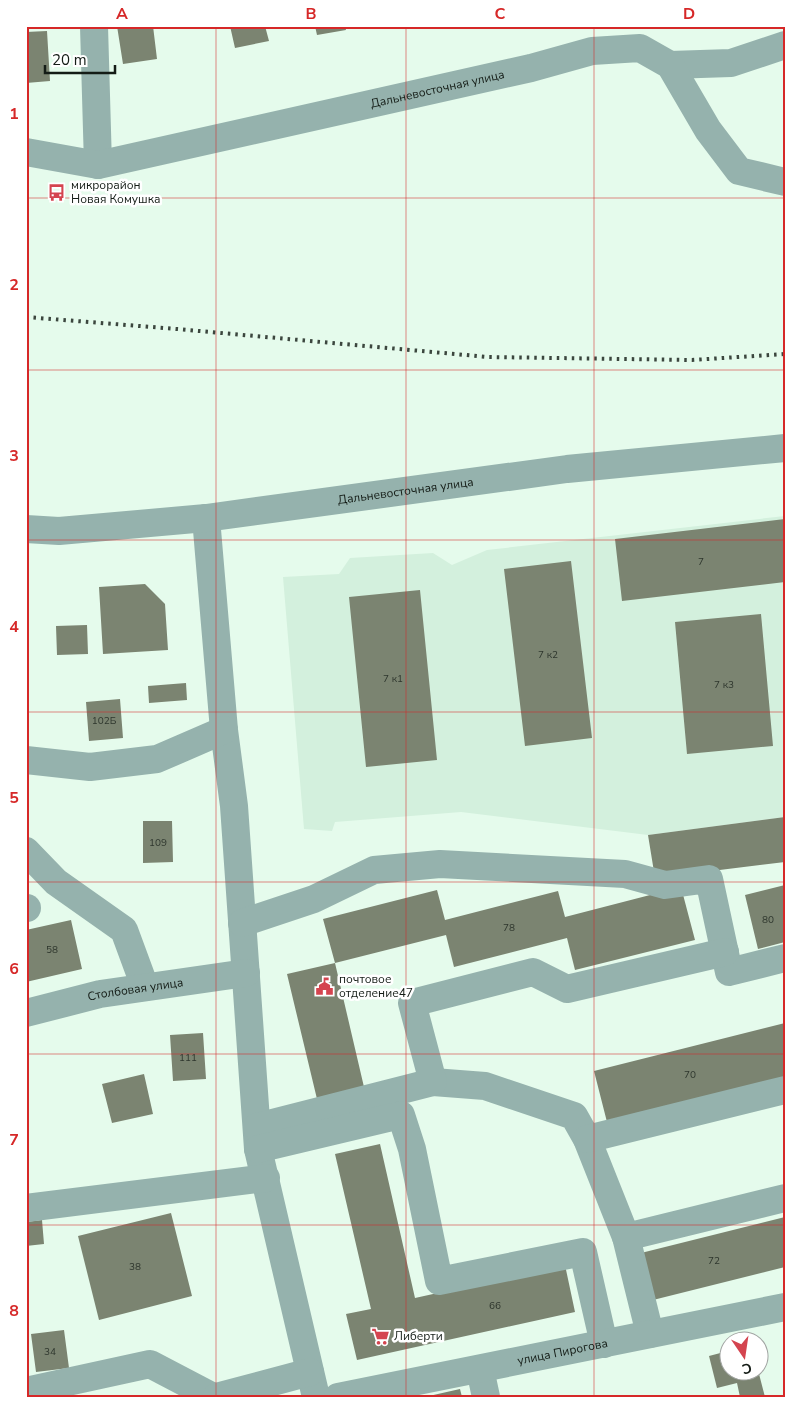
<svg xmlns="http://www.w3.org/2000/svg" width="811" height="1423" font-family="'Nunito Sans',sans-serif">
<rect width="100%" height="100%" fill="#e5fbec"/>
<!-- built -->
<path fill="#d3f0dd" d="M785,516V817L648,835L461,812L335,822L332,831L304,829L283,577L339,574L350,558L433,553L452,565L487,550Z"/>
<!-- building -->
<path fill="#7b8471" d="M117,26H153L157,59L123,64Z
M230,26H265L269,41L235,48Z
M315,26H345L346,30L317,35Z
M47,31L50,81L26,83V32Z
M785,519V582L622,601L615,539Z
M571,561L592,738L525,746L504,569Z
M145,584L165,604L168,650L103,654L99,587Z
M420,590L437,760L366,767L349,597Z
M761,614L773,746L687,754L675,622Z
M87,625L88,654L57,655L56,626Z
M186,683L187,700L149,703L148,686Z
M120,699L123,738L89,741L86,702Z
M785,817V862L655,878L648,835Z
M143,821H172L173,862L143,863Z
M785,885V942L758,949L745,895Z
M681,887L695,940L575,970L567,938L454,967L446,935L335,963L323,919L437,890L445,920L558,891L565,917Z
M71,920L82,969L26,982V930Z
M335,963L364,1087L317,1099L287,974Z
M785,1023V1077L607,1122L594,1071Z
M203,1033L206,1079L173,1081L170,1035Z
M144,1074L153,1114L112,1123L102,1084Z
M380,1144L415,1298L565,1265L575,1312L357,1360L346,1314L371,1309L335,1154Z
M171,1213L192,1296L99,1320L78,1236Z
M785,1217V1267L653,1300L641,1253Z
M42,1220L44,1244L26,1246V1222Z
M64,1330L69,1368L36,1372L31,1334Z
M728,1351V1370H758L765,1397H740L737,1383L717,1388L709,1356Z
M460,1389L462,1397H429V1396Z"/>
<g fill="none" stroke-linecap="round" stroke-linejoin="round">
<!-- minor -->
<g stroke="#95b2ad" stroke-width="28">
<path d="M94,26L98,165"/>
<path d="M670,65L731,63L785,45"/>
<path id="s1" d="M26,152L98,165L531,68L592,51L640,48L670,65L708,130L739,171L785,182"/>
<path d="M206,518L224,730L234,806L258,1149L316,1397"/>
<path id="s2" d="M26,529L59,531L206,518L567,469L785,448"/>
<path d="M26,760L90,767L157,759L224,730"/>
<path d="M26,851L56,882L124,930L145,987"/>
<path d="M26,908H27"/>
<path d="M242,923L314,899L374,870L440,864L625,874L665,885L709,879L729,972L785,958"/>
<path id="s3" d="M26,1013L100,994L246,973"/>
<path d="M433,1082L485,1086L574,1116L587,1139L626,1237"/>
<path d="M257,1127L433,1082L412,1003L533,972L567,989L725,952"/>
<path d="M587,1139L785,1090"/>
<path d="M258,1149L401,1115L412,1149L439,1281L583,1252L604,1344"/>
<path d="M26,1208L266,1178"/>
<path d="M650,1334L626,1237L785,1198"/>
<path d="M480,1369L486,1397"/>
<path d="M26,1391L150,1364L213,1397"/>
<path d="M216,1397L310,1372"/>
<path id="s4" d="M338,1397L785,1307"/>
</g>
<!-- rail -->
<path stroke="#3b463e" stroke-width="4" stroke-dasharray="2.5 5" stroke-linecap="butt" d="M26,317L177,329L488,357L692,360L785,354"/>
</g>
<!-- grid -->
<path fill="none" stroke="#d62828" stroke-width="1" stroke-opacity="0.55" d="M216,26V1397M406,26V1397M594,26V1397M26,198H785M26,370H785M26,540H785M26,712H785M26,882H785M26,1054H785M26,1225H785"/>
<!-- icons -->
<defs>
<symbol id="bus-bare" viewBox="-9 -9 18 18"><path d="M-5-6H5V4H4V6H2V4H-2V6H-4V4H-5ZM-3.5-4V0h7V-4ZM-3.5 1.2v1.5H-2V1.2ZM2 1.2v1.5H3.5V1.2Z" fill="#d4444f" stroke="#fff" stroke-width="2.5" paint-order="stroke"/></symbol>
<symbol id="civic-bare" viewBox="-9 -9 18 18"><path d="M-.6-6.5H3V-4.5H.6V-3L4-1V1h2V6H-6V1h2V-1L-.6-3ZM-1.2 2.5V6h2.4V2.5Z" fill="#d4444f" stroke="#fff" stroke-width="2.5" paint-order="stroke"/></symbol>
<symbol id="supermarket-bare" viewBox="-9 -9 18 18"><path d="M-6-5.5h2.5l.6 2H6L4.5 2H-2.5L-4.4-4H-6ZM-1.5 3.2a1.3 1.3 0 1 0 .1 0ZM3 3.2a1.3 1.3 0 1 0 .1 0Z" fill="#d4444f" stroke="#fff" stroke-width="2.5" paint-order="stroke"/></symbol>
</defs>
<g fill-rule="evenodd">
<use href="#bus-bare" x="44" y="180" width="25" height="25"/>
<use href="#civic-bare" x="312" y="974" width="25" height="25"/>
<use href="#supermarket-bare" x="368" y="1324" width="25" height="25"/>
</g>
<g text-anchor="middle" stroke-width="5" stroke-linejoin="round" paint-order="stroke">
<!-- number labels -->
<g font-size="10" fill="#2e362d">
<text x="701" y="565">7</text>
<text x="548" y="658">7 к2</text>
<text x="393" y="682">7 к1</text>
<text x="724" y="688">7 к3</text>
<text x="104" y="724">102Б</text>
<text x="158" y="846">109</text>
<text x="768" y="923">80</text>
<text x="509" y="931">78</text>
<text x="52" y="953">58</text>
<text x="188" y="1061">111</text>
<text x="690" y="1078">70</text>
<text x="714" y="1264">72</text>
<text x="135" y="1270">38</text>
<text x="495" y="1309">66</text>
<text x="50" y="1355">34</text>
</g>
<!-- street labels -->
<g font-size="12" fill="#141c16" stroke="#fff">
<text dy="4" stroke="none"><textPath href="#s1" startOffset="421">Дальневосточная улица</textPath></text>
<text dy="4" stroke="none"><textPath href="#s2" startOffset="382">Дальневосточная улица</textPath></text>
<text dy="4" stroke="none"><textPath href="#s3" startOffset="112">Столбовая улица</textPath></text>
<text dy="4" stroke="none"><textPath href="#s4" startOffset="229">улица Пирогова</textPath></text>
</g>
<!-- poi labels -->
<g font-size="12" fill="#141c16" stroke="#fff" text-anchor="start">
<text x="71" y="189">микрорайон<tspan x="71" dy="14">Новая Комушка</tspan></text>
<text x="339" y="983">почтовое<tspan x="339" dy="14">отделение47</tspan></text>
<text x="394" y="1340">Либерти</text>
</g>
</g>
<!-- border -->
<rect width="811" height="1423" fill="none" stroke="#ffffff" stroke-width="55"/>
<!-- north arrow -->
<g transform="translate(744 1356) rotate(167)"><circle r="24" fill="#ffffff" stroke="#a1a4a2"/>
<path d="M0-4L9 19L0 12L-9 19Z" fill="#d4444f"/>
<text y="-8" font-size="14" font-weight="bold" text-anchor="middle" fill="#141c16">С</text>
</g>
<!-- scale -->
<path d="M45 65v8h70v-8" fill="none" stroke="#141c16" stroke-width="2.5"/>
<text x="52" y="65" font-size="15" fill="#141c16" stroke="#ffffff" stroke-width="4" paint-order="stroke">20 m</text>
<rect x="28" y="28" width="756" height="1368" fill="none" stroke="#d62828" stroke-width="2"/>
<g font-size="16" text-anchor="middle" font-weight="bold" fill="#d62828">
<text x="122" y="19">A</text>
<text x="311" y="19">B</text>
<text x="500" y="19">C</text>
<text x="689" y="19">D</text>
<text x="14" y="119">1</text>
<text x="14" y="290">2</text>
<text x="14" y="461">3</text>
<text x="14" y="632">4</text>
<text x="14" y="803">5</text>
<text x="14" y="974">6</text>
<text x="14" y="1145">7</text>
<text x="14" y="1316">8</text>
</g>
</svg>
